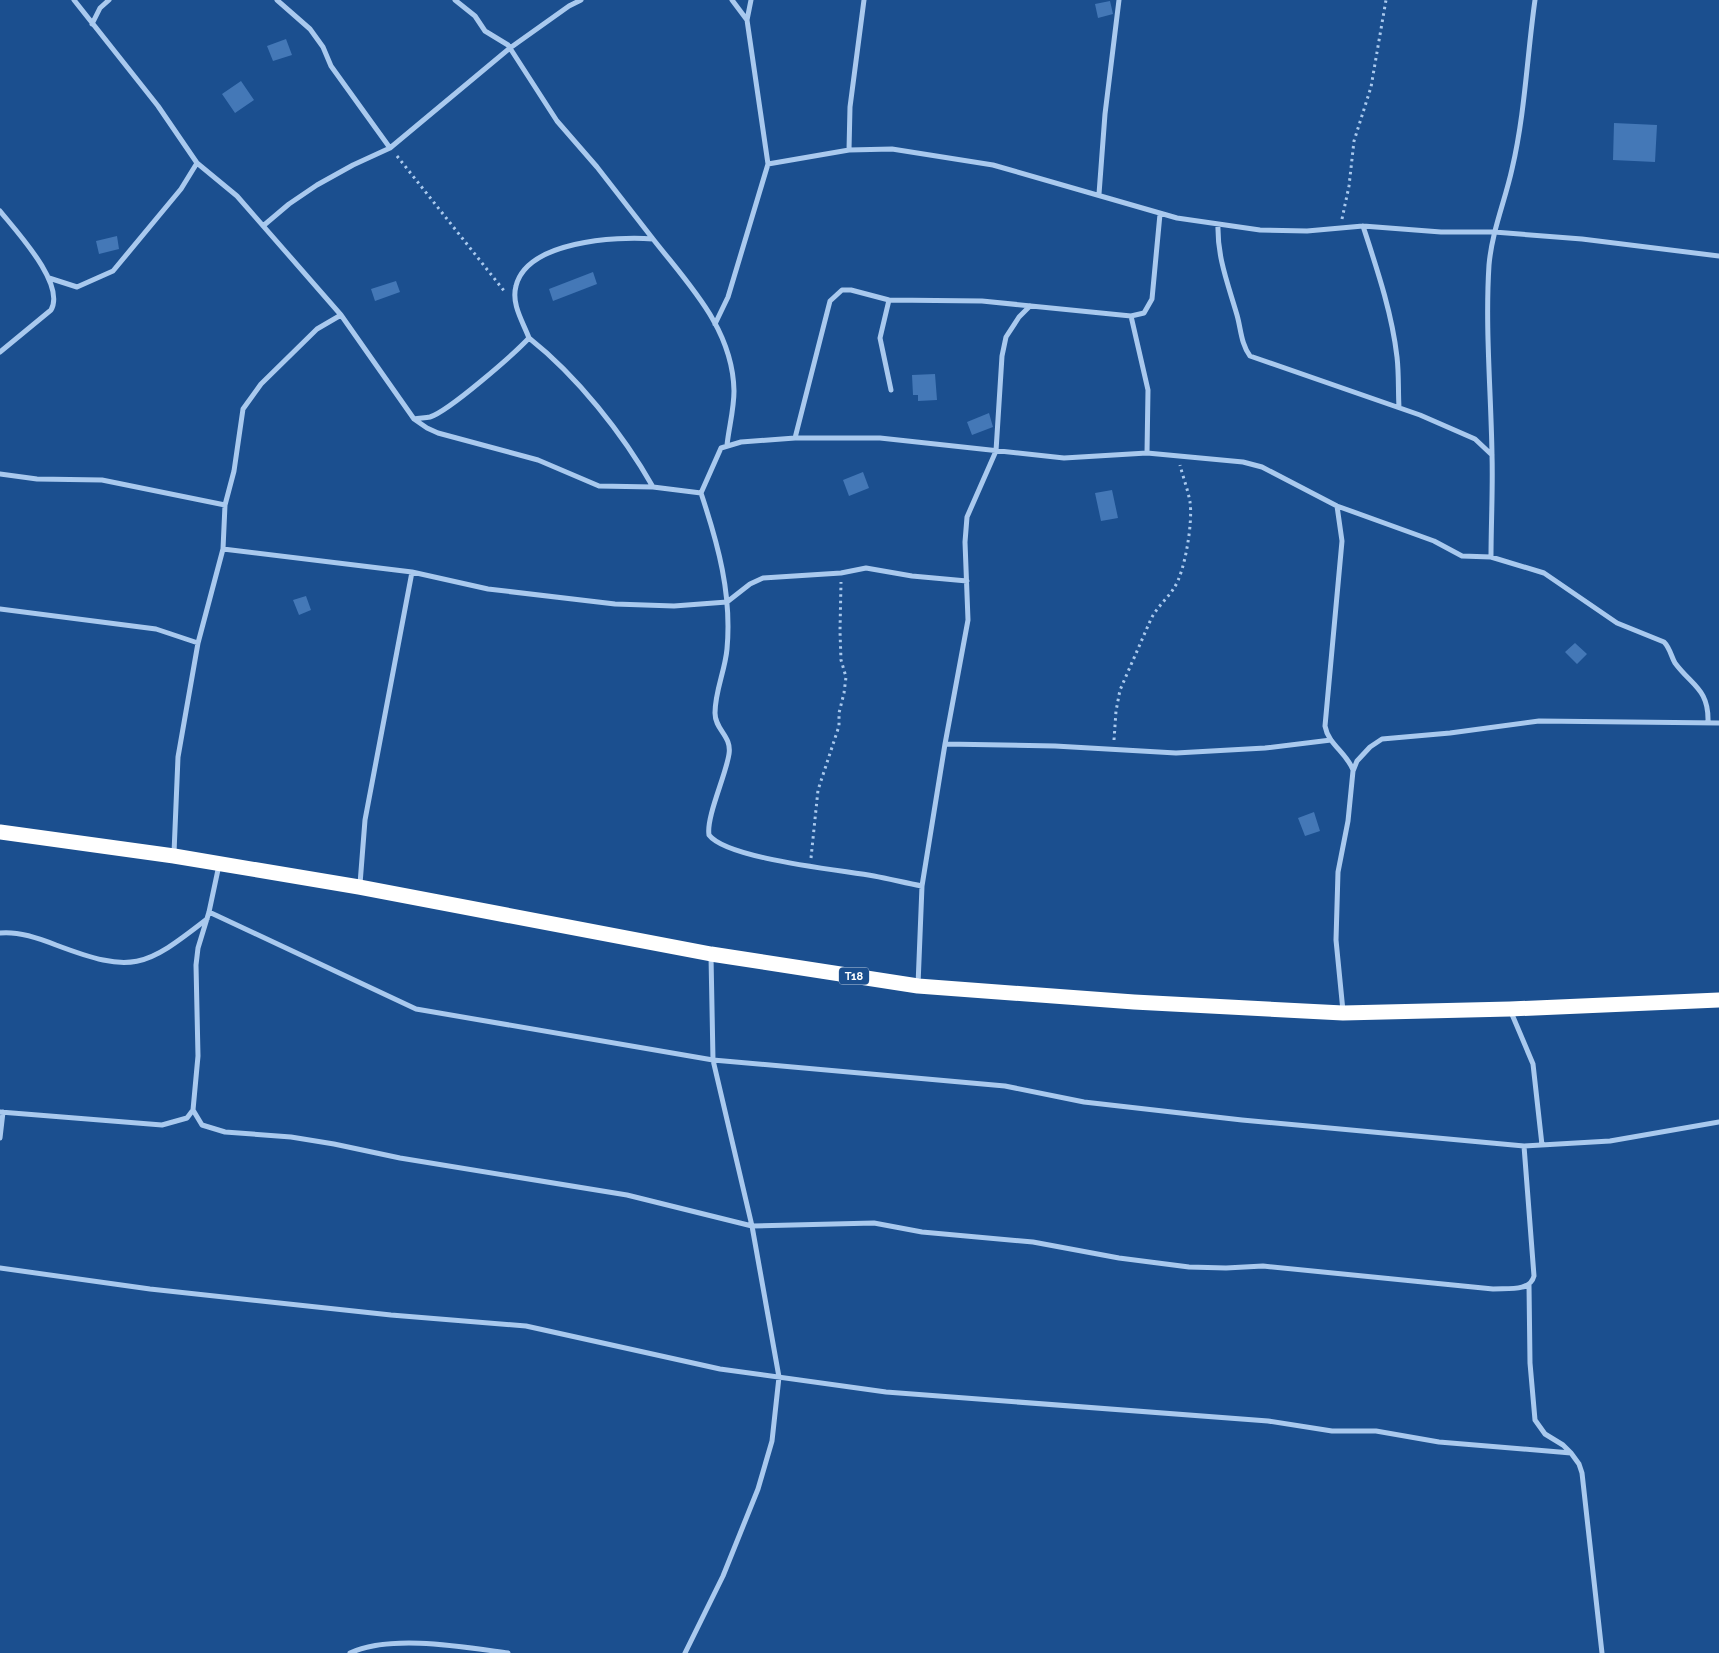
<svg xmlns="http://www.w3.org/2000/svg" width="1719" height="1653" font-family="Raleway,sans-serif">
<rect width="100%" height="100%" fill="#1b4f8f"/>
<!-- building -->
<path fill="#4478b7" d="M1110,1L1113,14L1098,18L1095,4Z
M286,39L292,55L273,61L267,46Z
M241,81L254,100L235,113L222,94Z
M1614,123L1657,125L1655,162L1613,160Z
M117,236L119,249L99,254L96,241Z
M593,272L597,284L553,301L549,289Z
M396,281L400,292L375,301L371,289Z
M935,374L937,400L918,401V395H913L912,375Z
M989,413L993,427L972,435L967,422Z
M863,472L869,488L849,496L843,480Z
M1112,490L1118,518L1101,521L1095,493Z
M306,596L311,610L299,615L293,600Z
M1575,643L1587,654L1577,664L1565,652Z
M1314,812L1320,831L1305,836L1298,818Z"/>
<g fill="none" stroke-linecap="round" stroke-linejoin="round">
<!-- path -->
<path stroke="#a9c9ee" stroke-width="3" stroke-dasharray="2.5 4" stroke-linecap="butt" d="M397,156L505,292
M1342,219L1349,186L1354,141L1371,87L1386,0
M1114,740L1116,711L1120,690L1151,619C1157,607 1167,599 1174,588C1185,572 1193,522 1190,502C1188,490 1183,477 1180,465
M811,858L818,790L839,726V713L844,693L846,677L841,660L840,631L841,582"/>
<!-- street -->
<path stroke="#a9c9ee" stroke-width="5" d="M74,0L158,106L197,163L237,196L341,315L414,419L427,428L438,433L538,460L599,486L653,487L701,493L721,448L741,442L795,438H880L1064,458L1147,453L1243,462L1262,467L1337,506L1434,541L1462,556L1491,557L1544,573L1617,623L1664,642C1670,648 1671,656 1675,663C1692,686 1709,689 1708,722
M277,0L310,29L323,47L331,66L390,148
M455,0L475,16L485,31L508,45L557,121L597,167L653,239
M732,0L747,20
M92,24L100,8L109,0
M849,150L850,107L864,0
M768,164L849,150L892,149L993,165L1177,218L1260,230L1307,231L1363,226L1441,232H1494L1582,239L1719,256
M1099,194L1105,114L1119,0
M0,211C16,231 66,284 51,310L0,352
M1218,224C1217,257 1228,284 1237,315C1241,329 1241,344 1250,356L1420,415L1475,439L1492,455
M263,226L289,204L317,185L353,165L390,148L510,48L569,6L581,0
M1363,226C1377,269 1392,313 1397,357C1399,374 1398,391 1399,407
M49,278L77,287L113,271L181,189L197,163
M889,300L880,338L891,390
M1131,316L1148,390L1147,453
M715,324L728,297L768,164L747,20L751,0
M529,338C577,376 623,434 653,487
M414,419C419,418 425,418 430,417C449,411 514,354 529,338C523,322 511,304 516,286C527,241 616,236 653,239C689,285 733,329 734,391C734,409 729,427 727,445
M795,438L830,301L842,290H851L889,300L982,301L1131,316L1144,313L1152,299L1160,214
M0,474L37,479L102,480L225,505
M701,493C718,544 732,594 727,649C725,671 715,691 715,713C715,730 732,736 729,754C726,775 706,817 709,835C727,859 841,870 874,876C890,879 906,883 922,886
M1337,506L1342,541L1325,726C1328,744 1347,753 1353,770
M223,549L412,572L488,589L615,604L674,606L727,602L750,584L763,578L841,573L866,568L912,576L967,581
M1491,557C1491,523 1493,489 1492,455C1491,391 1485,328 1489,265C1492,231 1505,201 1512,169C1525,114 1527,56 1535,0
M0,609L156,629L198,643
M945,744L1055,746L1176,753L1265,748L1331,740
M174,853L178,757L198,643L223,549L225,505L234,471L243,409L261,384L317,329L341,315
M360,884L365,820L412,572
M209,912L416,1009L713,1060L1005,1086L1084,1102L1242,1120L1524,1146L1610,1141L1719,1122
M0,933C19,931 39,938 56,945C133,974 144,968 207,919
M918,985L922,886L945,744L968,620L965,542L967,517L996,451L1002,356L1006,337L1019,317L1030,306
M1343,1011L1336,940L1338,872L1348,821L1353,771L1357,761L1370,747L1382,739L1450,733L1539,721L1719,723
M1511,1012L1533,1064L1542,1145
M193,1110L202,1125L225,1132L291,1137L334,1144L400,1158L627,1195L752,1226L874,1223L922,1232L1033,1242L1119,1258L1189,1267L1226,1268L1263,1266L1493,1289C1507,1288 1530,1292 1534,1276L1524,1146
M0,1112L162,1125L187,1118L193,1110L198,1056L196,965L198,948L209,912L219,865
M0,1138L3,1112
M0,1268L150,1289L391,1315L526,1326L720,1369L886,1392L1268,1421L1332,1431H1376L1439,1442L1571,1453
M1529,1285L1530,1363L1535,1420L1545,1434L1563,1445L1571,1453L1579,1464L1582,1473L1602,1653
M350,1653C391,1634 464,1647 508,1653
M685,1653L723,1576L758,1489L772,1441L779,1377L752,1226L713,1060L711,956"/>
<!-- highway -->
<path stroke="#fff" stroke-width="15" d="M0,832L174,856L359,887L711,954L918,986L1134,1002L1343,1013L1510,1009L1719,1000"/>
</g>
<g text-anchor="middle" stroke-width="4" stroke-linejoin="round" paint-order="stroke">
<!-- shield labels -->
<rect fill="#1b4f8f" stroke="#bbcadd" stroke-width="1" x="839" y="967.5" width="30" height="17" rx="4"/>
<g font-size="11" font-weight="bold" fill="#fff">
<text x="854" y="980">T18</text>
</g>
</g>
</svg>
